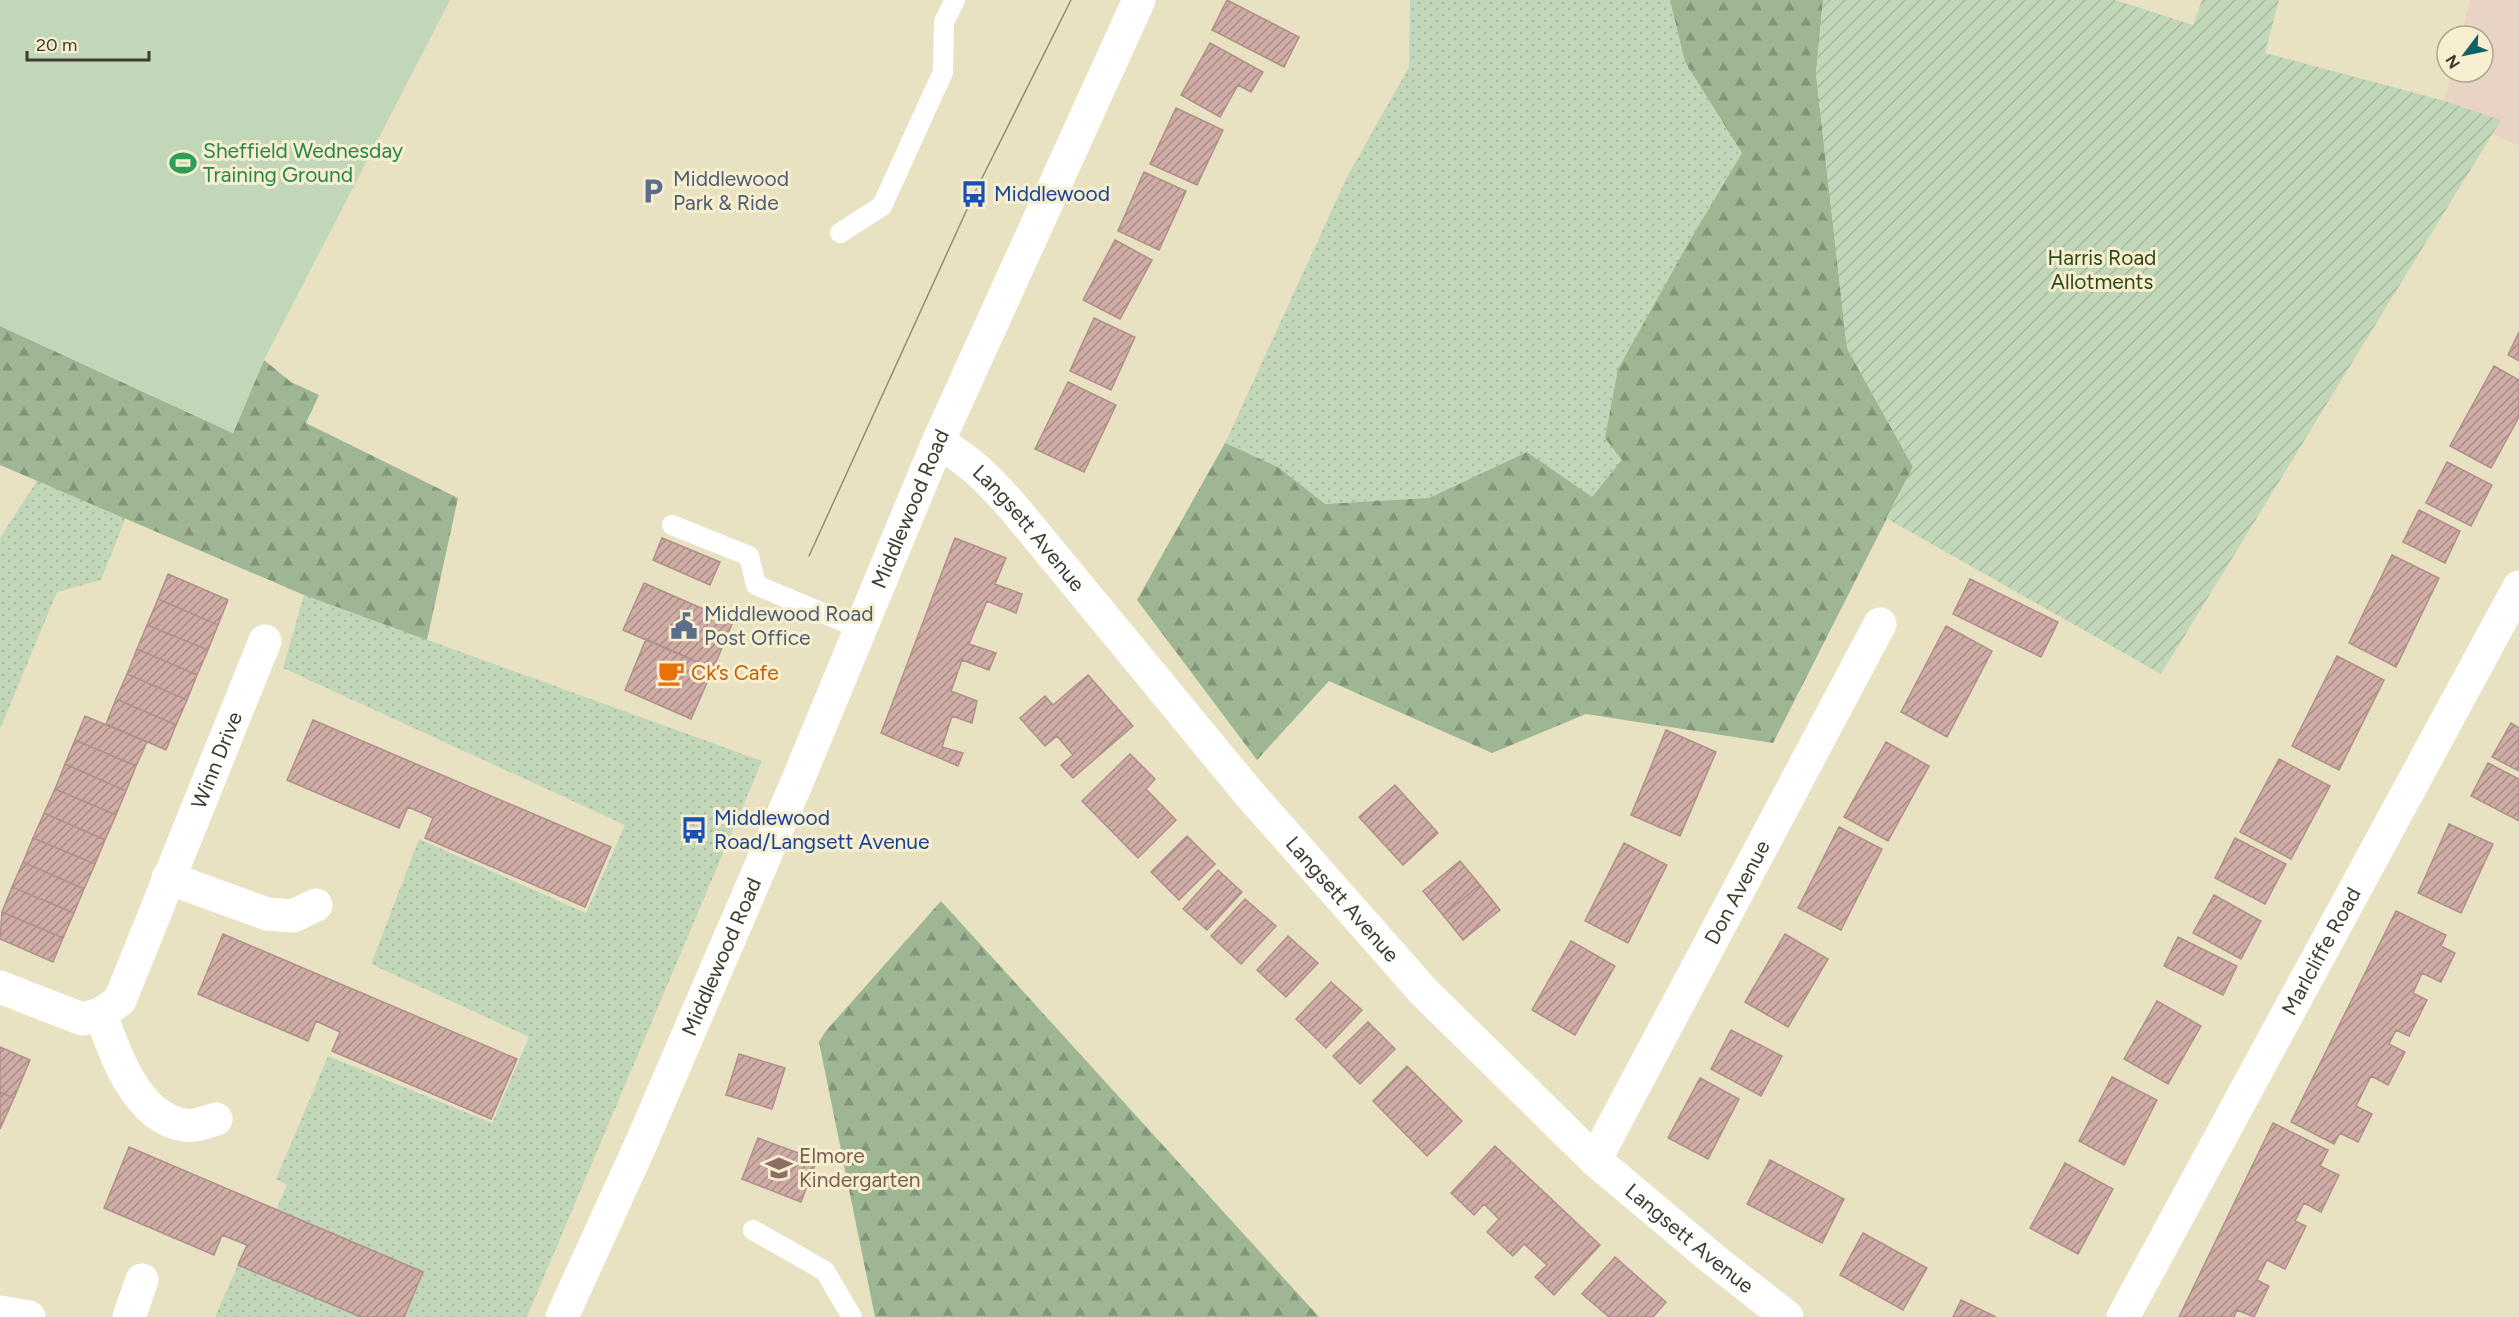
<svg xmlns="http://www.w3.org/2000/svg" width="2519" height="1317" font-family="Figtree,sans-serif">
<defs>
<pattern id="grass-dots" width="8" height="8" patternUnits="userSpaceOnUse" patternTransform="scale(1.5)"><rect width="8" height="8" fill="#c2d7b9"/><path d="M2 2h.1M6 6h.1" fill="none" stroke="#a8b99f" stroke-width="1.8" stroke-linecap="round"/></pattern>
<pattern id="forest-firs" width="22" height="20" patternUnits="userSpaceOnUse" patternTransform="scale(1.5)"><rect width="22" height="20" fill="#9eb693"/><path d="M5 1l3.5 6h-7zM16 11l3.5 6h-7z" fill="#829578"/></pattern>
<pattern id="garden-furrows" width="10" height="10" patternUnits="userSpaceOnUse" patternTransform="scale(1.5)"><rect width="10" height="10" fill="#c2d7b9"/><path d="M-1 1l2-2M0 10L10 0M9 11l2-2" fill="none" stroke="#a8b99f"/></pattern>
<pattern id="building-hatch" width="6" height="6" patternUnits="userSpaceOnUse" patternTransform="scale(1.5)"><rect width="6" height="6" fill="#cfaca6"/><path d="M-1 1l2-2M0 6l6-6M5 7l2-2" fill="none" stroke="#a98d88"/></pattern>
</defs>
<rect width="100%" height="100%" fill="#e9e2c2"/>
<!-- education -->
<path fill="#e8d3c5" d="M2470,0H2519V146L2493,134L2500,120L2445,101L2452,72H2483V36H2461Z"/>
<!-- grass -->
<path fill="url(#grass-dots)" d="M1410,0H1670L1685,62L1742,153L1693,235L1623,460L1592,498L1527,452L1429,498L1325,504L1278,467L1225,443L1347,177L1409,67Z
M37,481L126,517L101,580L57,592L0,729V538Z
M304,595L762,761L527,1317H404L423,1272L276,1210L287,1185L276,1179L328,1056L492,1123L529,1037L371,964L419,839L586,913L625,825L283,668Z
M238,1265L361,1317H215Z"/>
<!-- forest -->
<path fill="url(#forest-firs)" d="M1670,0H1823L1816,74L1847,348L1913,467L1773,743L1586,714L1492,753L1329,681L1257,760L1137,600L1225,443L1278,467L1325,504L1429,498L1527,452L1592,497L1622,460L1605,438L1618,369L1693,235L1742,153L1685,62Z
M0,326L233,433L264,360L291,382L319,395L306,423L458,498L427,640L304,595L0,465Z
M941,901L1319,1317H875L819,1042L825,1032Z"/>
<!-- garden -->
<path fill="url(#garden-furrows)" d="M1823,0H2115L2193,25L2202,0H2279L2265,53L2445,101L2501,120L2161,674L1886,518L1913,467L1847,348L1816,74Z"/>
<!-- pitch -->
<path fill="#c2d7b9" d="M0,0H450L264,360L233,433L0,326Z"/>
<!-- building -->
<path fill="url(#building-hatch)" stroke="#b18f8a" stroke-width="1.5" d="M1227,0L1299,37L1284,67L1212,30Z
M1210,43L1263,72L1251,92L1238,85L1220,117L1181,95Z
M1176,108L1223,130L1197,185L1150,164Z
M1144,172L1186,191L1159,250L1118,231Z
M1115,240L1152,260L1120,319L1083,300Z
M1094,318L1135,337L1111,390L1070,371Z
M2519,332V361L2508,355Z
M2494,366L2519,380V417L2491,468L2450,446Z
M1068,382L1116,405L1084,472L1035,449Z
M2447,462L2492,485L2471,526L2426,503Z
M2419,510L2460,531L2445,563L2403,542Z
M662,538L720,562L710,585L653,560Z
M955,538L1006,558L995,584L1022,594L1016,613L987,601L969,644L996,653L989,670L962,660L951,691L977,701L972,723L952,716L942,747L963,753L958,766L881,733Z
M2392,555L2439,578L2396,667L2349,643Z
M168,574L228,600L218,625L158,599Z
M1970,579L2058,622L2041,657L1953,614Z
M644,583L733,622L713,669L623,630Z
M158,599L218,625L208,650L147,625Z
M147,625L208,650L197,675L137,649Z
M1946,626L1992,651L1947,737L1901,712Z
M646,639L713,669L691,719L625,690Z
M137,649L197,675L187,700L127,674Z
M2337,656L2384,680L2339,770L2292,746Z
M127,674L187,700L176,725L116,699Z
M1088,675L1133,726L1073,778L1061,765L1073,755L1057,736L1045,746L1020,718L1045,696L1053,705Z
M116,699L176,725L166,750L106,724Z
M85,716L147,742L136,766L75,740Z
M313,720L611,847L585,907L425,838L433,818L422,813L408,807L399,828L287,780Z
M2511,723L2519,728V771L2492,757Z
M1666,730L1716,752L1680,836L1631,815Z
M75,740L136,766L126,791L65,764Z
M1886,742L1929,766L1888,841L1844,817Z
M1130,754L1155,779L1146,789L1176,820L1138,858L1082,801Z
M2279,759L2330,786L2291,859L2240,832Z
M2488,763L2519,779V821L2471,796Z
M65,764L126,791L116,815L55,789Z
M1395,785L1438,833L1403,865L1359,817Z
M55,789L116,815L105,840L44,813Z
M44,813L105,840L95,864L33,838Z
M2449,824L2493,844L2461,913L2418,893Z
M1839,827L1882,849L1841,930L1798,908Z
M1187,836L1215,864L1179,900L1151,872Z
M33,838L95,864L84,889L23,862Z
M2235,838L2286,864L2265,904L2215,878Z
M1624,843L1667,865L1628,943L1585,921Z
M1460,861L1480,885L1443,915L1423,891Z
M23,862L84,889L74,913L12,887Z
M1218,870L1242,892L1207,930L1183,909Z
M1480,885L1500,910L1463,940L1443,915Z
M12,887L74,913L63,938L2,912Z
M2214,895L2261,921L2241,959L2193,933Z
M1245,899L1276,926L1241,964L1211,936Z
M2396,911L2446,935L2441,946L2455,953L2441,982L2422,973L2413,993L2427,1000L2409,1036L2396,1030L2389,1044L2405,1052L2388,1085L2371,1076L2356,1106L2372,1114L2358,1142L2340,1133L2334,1144L2291,1122Z
M2,912L63,938L53,962L0,939Z
M223,934L517,1059L491,1119L332,1051L340,1032L316,1021L308,1041L198,994Z
M1785,934L1828,959L1788,1027L1745,1002Z
M1288,936L1318,963L1286,997L1257,970Z
M2178,937L2237,966L2223,995L2164,966Z
M1571,941L1615,966L1575,1035L1532,1010Z
M1331,982L1362,1010L1326,1048L1296,1019Z
M2157,1001L2201,1026L2168,1084L2124,1059Z
M1368,1022L1395,1049L1360,1084L1333,1056Z
M1731,1030L1782,1056L1761,1096L1711,1069Z
M0,1047L30,1060L14,1098L0,1092Z
M739,1054L785,1068L772,1109L726,1095Z
M1407,1066L1462,1121L1427,1156L1373,1101Z
M2112,1077L2157,1100L2124,1165L2079,1141Z
M1700,1078L1739,1099L1708,1159L1668,1138Z
M0,1092L14,1098L0,1129Z
M2273,1123L2328,1150L2320,1166L2339,1175L2321,1212L2304,1203L2295,1221L2306,1226L2285,1269L2267,1260L2257,1280L2269,1286L2254,1317L2237,1310L2234,1317H2179Z
M758,1138L817,1160L801,1202L742,1179Z
M1495,1146L1600,1245L1554,1295L1535,1277L1547,1265L1524,1244L1513,1256L1487,1232L1499,1219L1484,1204L1474,1215L1451,1193Z
M129,1147L423,1272L404,1317H361L238,1265L247,1245L222,1235L214,1255L104,1208Z
M1770,1160L1844,1199L1822,1243L1747,1204Z
M2065,1163L2113,1189L2078,1254L2030,1228Z
M1863,1233L1927,1268L1903,1310L1840,1275Z
M1615,1257L1666,1302L1653,1317H1609L1582,1294Z
M1961,1300L1996,1317H1953Z"/>
<g fill="none" stroke-linecap="round" stroke-linejoin="round">
<!-- lane -->
<path stroke="#fff" stroke-width="20" d="M840,233L882,206L943,72L944,22L955,0
M672,525L749,556L756,585L861,629
M753,1230L825,1271L852,1317"/>
<!-- street -->
<g stroke="#fff" stroke-width="33">
<path id="s1" d="M938,442C973,463 987,478 1013,507L1247,791L1423,991L1595,1160L1714,1260L1787,1317"/>
<path d="M168,878L267,914L293,916L316,905"/>
<path id="s2" d="M0,987L82,1019L101,1014L120,1000L265,641"/>
<path d="M101,1014C114,1053 137,1118 184,1125C194,1127 207,1122 216,1119"/>
<path id="s3" d="M1595,1160L1880,624"/>
<path d="M0,1312L29,1317"/>
<path d="M129,1317L142,1280"/>
<path id="s4" d="M2123,1317L2519,587"/>
</g>
<!-- primary -->
<path stroke="#fff" stroke-width="33" id="s5" d="M562,1317L640,1146L797,782L938,442L1139,0"/>
<!-- tram -->
<path stroke="#928c76" stroke-width="1.5" d="M809,556L974,194L1071,0"/>
</g>
<!-- icons -->
<defs>
<symbol id="stadium-bare" viewBox="-9 -9 18 18"><path d="M0-5a6.5 5 0 1 0 0 10a6.5 5 0 1 0 0-10ZM-3.5-1.8h7v3.6h-7Z" fill="#2e9e5b" stroke="#f7efcf" stroke-width="2.5" paint-order="stroke"/></symbol>
<symbol id="parking-bare" viewBox="-9 -9 18 18"><path d="M-3.5-5.5H1a3.5 3.5 0 0 1 0 7H-1V5.5H-3.5ZM-1-3.4V-.6H.8a1.4 1.4 0 0 0 0-2.8Z" fill="#5c6f8a" stroke="#f7efcf" stroke-width="2.5" paint-order="stroke"/></symbol>
<symbol id="bus-bare" viewBox="-9 -9 18 18"><path d="M-5-6H5V4H4V6H2V4H-2V6H-4V4H-5ZM-3.5-4V0h7V-4ZM-3.5 1.2v1.5H-2V1.2ZM2 1.2v1.5H3.5V1.2Z" fill="#1a4fb4" stroke="#f7efcf" stroke-width="2.5" paint-order="stroke"/></symbol>
<symbol id="civic-bare" viewBox="-9 -9 18 18"><path d="M-.6-6.5H3V-4.5H.6V-3L4-1V1h2V6H-6V1h2V-1L-.6-3ZM-1.2 2.5V6h2.4V2.5Z" fill="#5c6f8a" stroke="#f7efcf" stroke-width="2.5" paint-order="stroke"/></symbol>
<symbol id="cafe-bare" viewBox="-9 -9 18 18"><path d="M-5.5-4.5H6V0H3Q3 3.5 0 3.5H-2.5Q-5.5 3.5-5.5 0ZM3-3.2v2h1.7v-2ZM-6 4.5H4V6H-6Z" fill="#e8710a" stroke="#f7efcf" stroke-width="2.5" paint-order="stroke"/></symbol>
<symbol id="school-bare" viewBox="-9 -9 18 18"><path d="M0-5L7-2L0 1L-7-2ZM-4 1L0 2.5L4 1V4Q0 6-4 4Z" fill="#8d6e63" stroke="#f7efcf" stroke-width="2.5" paint-order="stroke"/></symbol>
</defs>
<g fill-rule="evenodd">
<use href="#stadium-bare" x="164" y="144" width="38" height="38"/>
<use href="#parking-bare" x="634" y="172" width="38" height="38"/>
<use href="#bus-bare" x="955" y="175" width="38" height="38"/>
<use href="#civic-bare" x="665" y="607" width="38" height="38"/>
<use href="#cafe-bare" x="652" y="654" width="38" height="38"/>
<use href="#bus-bare" x="675" y="811" width="38" height="38"/>
<use href="#school-bare" x="760" y="1149" width="38" height="38"/>
</g>
<g text-anchor="middle" stroke-width="6" stroke-linejoin="round" paint-order="stroke">
<!-- leisure labels -->
<g font-size="21" fill="#27864d" stroke="#f7efcf" text-anchor="start">
<text x="203" y="158">Sheffield Wednesday<tspan x="203" dy="24">Training Ground</tspan></text>
</g>
<!-- service labels -->
<g font-size="21" fill="#4e5e75" stroke="#f7efcf" text-anchor="start">
<text x="673" y="186">Middlewood<tspan x="673" dy="24">Park &amp; Ride</tspan></text>
<text x="704" y="621">Middlewood Road<tspan x="704" dy="24">Post Office</tspan></text>
</g>
<!-- transit labels -->
<g font-size="21" fill="#164399" stroke="#f7efcf" text-anchor="start">
<text x="994" y="201">Middlewood</text>
<text x="714" y="825">Middlewood<tspan x="714" dy="24">Road/Langsett Avenue</tspan></text>
</g>
<!-- park labels -->
<g font-size="21" fill="#2a4a18" stroke="#f7efcf">
<text x="2102" y="265">Harris Road<tspan x="2102" dy="24">Allotments</tspan></text>
</g>
<!-- street labels -->
<g font-size="21" fill="#3f3b2f" stroke="#f7efcf">
<text dy="7" stroke="none"><textPath href="#s5" startOffset="880">Middlewood Road</textPath></text>
<text dy="7" stroke="none"><textPath href="#s1" startOffset="126">Langsett Avenue</textPath></text>
<text dy="7" stroke="none"><textPath href="#s2" startOffset="390">Winn Drive</textPath></text>
<text dy="7" stroke="none"><textPath href="#s3" startOffset="303">Don Avenue</textPath></text>
<text dy="7" stroke="none"><textPath href="#s1" startOffset="612">Langsett Avenue</textPath></text>
<text dy="7" stroke="none"><textPath href="#s4" startOffset="416">Marlcliffe Road</textPath></text>
<text dy="7" stroke="none"><textPath href="#s5" startOffset="394">Middlewood Road</textPath></text>
<text dy="7" stroke="none"><textPath href="#s1" startOffset="1098">Langsett Avenue</textPath></text>
</g>
<!-- food labels -->
<g font-size="21" fill="#c56008" stroke="#f7efcf" text-anchor="start">
<text x="691" y="680">Ck’s Cafe</text>
</g>
<!-- education labels -->
<g font-size="21" fill="#785e54" stroke="#f7efcf" text-anchor="start">
<text x="799" y="1163">Elmore<tspan x="799" dy="24">Kindergarten</tspan></text>
</g>
</g>
<!-- north arrow -->
<g transform="translate(2465 54) rotate(238)"><circle r="28" fill="#f7efcf" stroke="#ada78f" stroke-width="1.5"/>
<path d="M0-4.5L10 22L0 15L-10 22Z" fill="#106264"/>
<text y="-9" font-size="16" font-weight="bold" text-anchor="middle" fill="#3f3b2f">N</text>
</g>
<!-- scale -->
<path d="M27 51v9h122v-9" fill="none" stroke="#3f3b2f" stroke-width="3"/>
<text x="36" y="51" font-size="18" fill="#3f3b2f" stroke="#f7efcf" stroke-width="4.5" paint-order="stroke">20 m</text>
</svg>
